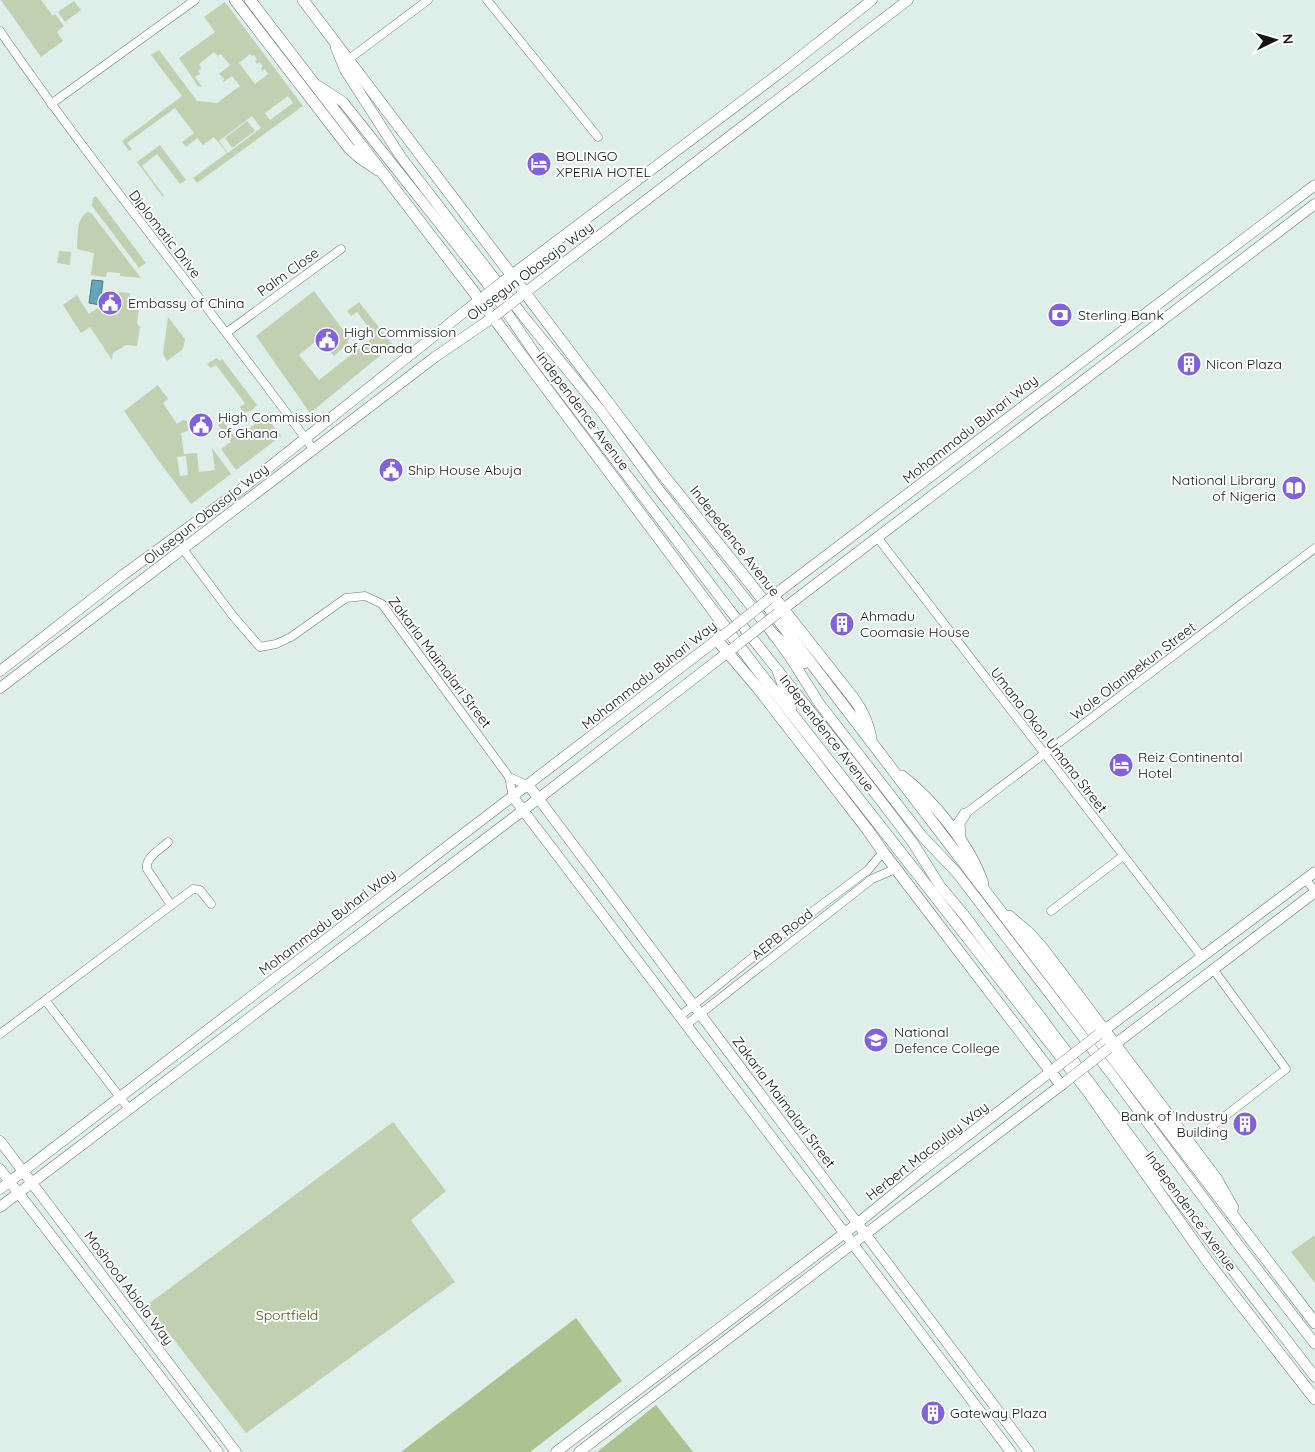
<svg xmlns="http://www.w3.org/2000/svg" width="1315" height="1452" font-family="Quicksand,sans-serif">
<rect width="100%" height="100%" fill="#deefe9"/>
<!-- green -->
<path fill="#c1d0b1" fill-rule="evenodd" d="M1,0H41L53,16L55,14L64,26L57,32L63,41L41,57Z
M74,1L81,10L65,22L58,12Z
M225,2L303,106L197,183L193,178L227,153L214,137L203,145L197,138L186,147L182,142L194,133L175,108L127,143L132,149L129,151L122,141L182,96L151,55L159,50L197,101L217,103L240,86L232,76L223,82L224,79L219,74L230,65L221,54L218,56L214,52L199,64L201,69L198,71L200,74L195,77L202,87L198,86L179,58L215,32L204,17ZM250,54L252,56L254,55L257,59L255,61L257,64L259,62L263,66L261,68L262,71L265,69L268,74L255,84L239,63ZM288,96L293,103L270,120L265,113ZM252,116L261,128L228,153L219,141Z
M247,121L255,131L232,148L225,138Z
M160,145L186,180L180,184L157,154L142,166L164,196L163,197L137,162Z
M96,196L146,263L139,268L92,206L93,198Z
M88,212L92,214L141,278L120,276V273L107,272L106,277L91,275L94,253L77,249C78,238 76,217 88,212Z
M59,251L71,252L70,265L57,263Z
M314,291L349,338L347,344L334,356L325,344L319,347L315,342L299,355L319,380L375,336L357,312L351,316L347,311L359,302L393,345L310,413L256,336Z
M104,292L118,294L119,292L130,293L129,300L135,309H139L137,323L140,327L137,346L126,345L113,353L112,360L90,327L81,333L63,305L77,295L89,314L102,305Z
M168,317L185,339L183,349L167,361L163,354Z
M217,358L220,361L222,359L257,405L252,410L244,413L240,407L245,403L216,365L211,368L207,364Z
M158,385L168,399L163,403L177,424L183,420L187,421L188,431L181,433L184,454L197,453L199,472L215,470L212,448L231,474L191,504L158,460L124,411ZM186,456L188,475L180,476L177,457Z
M264,414L281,436L236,470L221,449L231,442L218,425L223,421L236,438L258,422Z
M393,1122L446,1191L411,1220L455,1282L246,1433L147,1305Z
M1315,1235V1283L1291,1252Z"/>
<!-- forest -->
<path fill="#acc391" d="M576,1318L622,1381L530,1452H401Z
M656,1405L693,1452H597Z"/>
<!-- water -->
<path fill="#63a4b9" stroke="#4a7988" d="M92,280L103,281L100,305L89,303Z"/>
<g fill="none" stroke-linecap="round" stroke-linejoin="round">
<defs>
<path id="street" d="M487,0L598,137
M0,31C99,175 211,308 313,449
M349,59L428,0
M51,104L195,0
M226,333L341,249
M877,537L1202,957
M183,549L233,616L260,647L276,644L291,637L346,598L365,596L382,604L509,777L513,797
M509,777L529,786
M965,814L1315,548
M168,842C160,850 145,857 147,869L171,905
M1305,879L1315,891
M1051,911L1123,856
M45,1000L129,1109
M680,1016L768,945L868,870L883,852
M686,1025L872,879L895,869
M0,1034L193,889L200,890L211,904
M1211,1127L1286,1069L1213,969"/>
<path id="secondary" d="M336,48L345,70L401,157L524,317L601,411L659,490L774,635L790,657L819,703L922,836L957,873L1109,1071L1237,1243L1315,1344
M317,85L343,102L486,282L540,361L732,613L852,763L913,843L940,886L965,916L1138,1147L1315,1377
M505,280L781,72L872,0
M518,298L908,0
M769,599L1315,185
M778,613L1315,204
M0,671L123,575L244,487L483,297
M0,688L435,357L495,316
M529,786L1029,1452
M513,797L1011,1452
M1099,1034L1315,872
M1110,1048L1315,892
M0,1141L236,1452
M0,1169L218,1452
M0,1189L723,635
M0,1207L538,799L732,649
M556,1452L858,1223L924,1169L1054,1069
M579,1452L1064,1083"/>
<path id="primary" d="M235,0L349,148L360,158L378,170
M250,0L493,317L756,668L1087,1090L1208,1262L1315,1399
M303,0L660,471L753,587L1315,1323
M773,596L854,699C863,711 868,723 871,738
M774,635L804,663
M717,640L757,687L867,829L883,852L1061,1085
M778,671L791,707
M902,776C933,800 971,846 983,884
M960,839L959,823L965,814
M1009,916L1029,933L1044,950L1216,1178L1233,1208"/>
</defs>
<!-- street casing -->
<use href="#street" stroke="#687773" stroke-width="9"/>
<!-- secondary casing -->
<use href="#secondary" stroke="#687773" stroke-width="11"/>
<!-- primary casing -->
<use href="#primary" stroke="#687773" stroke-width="12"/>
<!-- street -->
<use href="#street" stroke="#fff" stroke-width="8"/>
<!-- secondary -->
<use href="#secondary" stroke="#fff" stroke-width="10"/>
<!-- primary -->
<use href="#primary" stroke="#fff" stroke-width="11"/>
<defs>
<path id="secondary-bridge" d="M483,297L505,280
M495,316L518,298
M724,635L769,599
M732,649L778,613
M1054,1069L1099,1034
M1064,1083L1109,1048"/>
</defs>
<!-- secondary-bridge casing -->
<use href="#secondary-bridge" stroke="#687773" stroke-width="11" stroke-linecap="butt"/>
<!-- secondary-bridge -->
<use href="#secondary-bridge" stroke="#fff" stroke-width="10"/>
</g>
<!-- icons -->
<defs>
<symbol id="hotel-disc" viewBox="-11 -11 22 22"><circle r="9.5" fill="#8162dd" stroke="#fff"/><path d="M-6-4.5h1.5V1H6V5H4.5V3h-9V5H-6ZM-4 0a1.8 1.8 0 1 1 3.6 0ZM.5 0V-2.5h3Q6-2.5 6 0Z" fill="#fff"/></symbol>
<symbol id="civic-disc" viewBox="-11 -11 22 22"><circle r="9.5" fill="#8162dd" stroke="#fff"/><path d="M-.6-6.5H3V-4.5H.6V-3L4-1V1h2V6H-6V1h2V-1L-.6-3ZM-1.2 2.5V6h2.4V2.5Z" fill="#fff"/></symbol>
<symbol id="bank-disc" viewBox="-11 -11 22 22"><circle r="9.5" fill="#8162dd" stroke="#fff"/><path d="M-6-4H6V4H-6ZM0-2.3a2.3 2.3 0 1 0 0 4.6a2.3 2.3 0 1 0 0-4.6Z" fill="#fff"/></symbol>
<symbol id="building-disc" viewBox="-11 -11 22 22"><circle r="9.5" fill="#8162dd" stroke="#fff"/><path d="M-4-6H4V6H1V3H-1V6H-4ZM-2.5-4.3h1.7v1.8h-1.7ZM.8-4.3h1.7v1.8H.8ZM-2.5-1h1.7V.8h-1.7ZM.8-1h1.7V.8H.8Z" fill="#fff"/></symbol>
<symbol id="library-disc" viewBox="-11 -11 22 22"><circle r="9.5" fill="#8162dd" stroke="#fff"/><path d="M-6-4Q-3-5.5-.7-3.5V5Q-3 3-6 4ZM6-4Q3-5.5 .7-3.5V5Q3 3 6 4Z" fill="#fff"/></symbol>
<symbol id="university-disc" viewBox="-11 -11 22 22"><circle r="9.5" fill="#8162dd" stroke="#fff"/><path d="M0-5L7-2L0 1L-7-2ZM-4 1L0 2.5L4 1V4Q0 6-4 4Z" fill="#fff"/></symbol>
</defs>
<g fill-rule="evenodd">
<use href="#hotel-disc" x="525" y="150" width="28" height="28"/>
<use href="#civic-disc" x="96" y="289" width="28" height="28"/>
<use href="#bank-disc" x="1046" y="301" width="28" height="28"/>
<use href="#civic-disc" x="313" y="326" width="28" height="28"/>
<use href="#building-disc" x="1175" y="350" width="28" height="28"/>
<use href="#civic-disc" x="187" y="411" width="28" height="28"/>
<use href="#civic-disc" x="377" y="456" width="28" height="28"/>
<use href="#library-disc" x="1280" y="474" width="28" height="28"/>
<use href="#building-disc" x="828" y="610" width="28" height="28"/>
<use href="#hotel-disc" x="1107" y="751" width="28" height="28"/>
<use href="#university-disc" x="862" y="1026" width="28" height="28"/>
<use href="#building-disc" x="1231" y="1110" width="28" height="28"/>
<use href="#building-disc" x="919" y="1399" width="28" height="28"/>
</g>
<g text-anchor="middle" stroke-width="4" stroke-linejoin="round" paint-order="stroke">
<!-- poi labels -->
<g font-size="14" fill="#111615" stroke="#fff" text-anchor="start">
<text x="556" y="161">BOLINGO<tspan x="556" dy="16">XPERIA HOTEL</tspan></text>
<text x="128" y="308">Embassy of China</text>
<text x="1078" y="320">Sterling Bank</text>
<text x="344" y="337">High Commission<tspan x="344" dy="16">of Canada</tspan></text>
<text x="1206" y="369">Nicon Plaza</text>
<text x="218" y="422">High Commission<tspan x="218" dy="16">of Ghana</tspan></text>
<text x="408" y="475">Ship House Abuja</text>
<text x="1276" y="485" text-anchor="end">National Library<tspan x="1276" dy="16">of Nigeria</tspan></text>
<text x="860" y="621">Ahmadu<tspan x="860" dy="16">Coomasie House</tspan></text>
<text x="1138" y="762">Reiz Continental<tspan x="1138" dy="16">Hotel</tspan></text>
<text x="894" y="1037">National<tspan x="894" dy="16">Defence College</tspan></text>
<text x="1228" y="1121" text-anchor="end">Bank of Industry<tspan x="1228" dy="16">Building</tspan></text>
<text x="950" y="1418">Gateway Plaza</text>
</g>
<!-- street labels -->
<g font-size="14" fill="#111615" stroke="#fff">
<text transform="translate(165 234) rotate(52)" y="5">Diplomatic Drive</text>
<text transform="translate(530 271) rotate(-37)" y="5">Olusegun Obasajo Way</text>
<text transform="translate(288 272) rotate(-36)" y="5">Palm Close</text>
<text transform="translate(583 411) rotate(53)" y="5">Independence Avenue</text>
<text transform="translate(970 429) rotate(-38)" y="5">Mohammadu Buhari Way</text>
<text transform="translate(206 514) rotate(-38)" y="5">Olusegun Obasajo Way</text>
<text transform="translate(735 541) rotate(52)" y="5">Indepedence Avenue</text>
<text transform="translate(440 662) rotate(53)" y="5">Zakaria Maimalari Street</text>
<text transform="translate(1133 671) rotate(-37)" y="5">Wole Olanipekun Street</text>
<text transform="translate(649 675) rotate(-38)" y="5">Mohammadu Buhari Way</text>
<text transform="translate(827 733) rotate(52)" y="5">Independence Avenue</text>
<text transform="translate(1049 740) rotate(52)" y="5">Umana Okon Umana Street</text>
<text transform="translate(327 922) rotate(-37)" y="5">Mohammadu Buhari Way</text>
<text transform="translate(782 934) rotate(-38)" y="5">AEPB Road</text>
<text transform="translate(784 1102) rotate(53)" y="5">Zakaria Maimalari Street</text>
<text transform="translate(927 1151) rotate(-38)" y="5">Herbert Macaulay Way</text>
<text transform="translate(1191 1211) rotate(54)" y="5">Independence Avenue</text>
<text transform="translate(129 1288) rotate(53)" y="5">Moshood Abiola Way</text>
</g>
<!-- park labels -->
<g font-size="14" fill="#3b5608" stroke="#fff">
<text x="287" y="1320">Sportfield</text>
</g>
</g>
<!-- north arrow -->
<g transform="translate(1275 40) rotate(85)" stroke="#ffffff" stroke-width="4" paint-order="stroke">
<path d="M0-4L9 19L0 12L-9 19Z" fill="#111615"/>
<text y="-8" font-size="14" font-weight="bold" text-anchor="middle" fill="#111615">N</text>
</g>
</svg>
